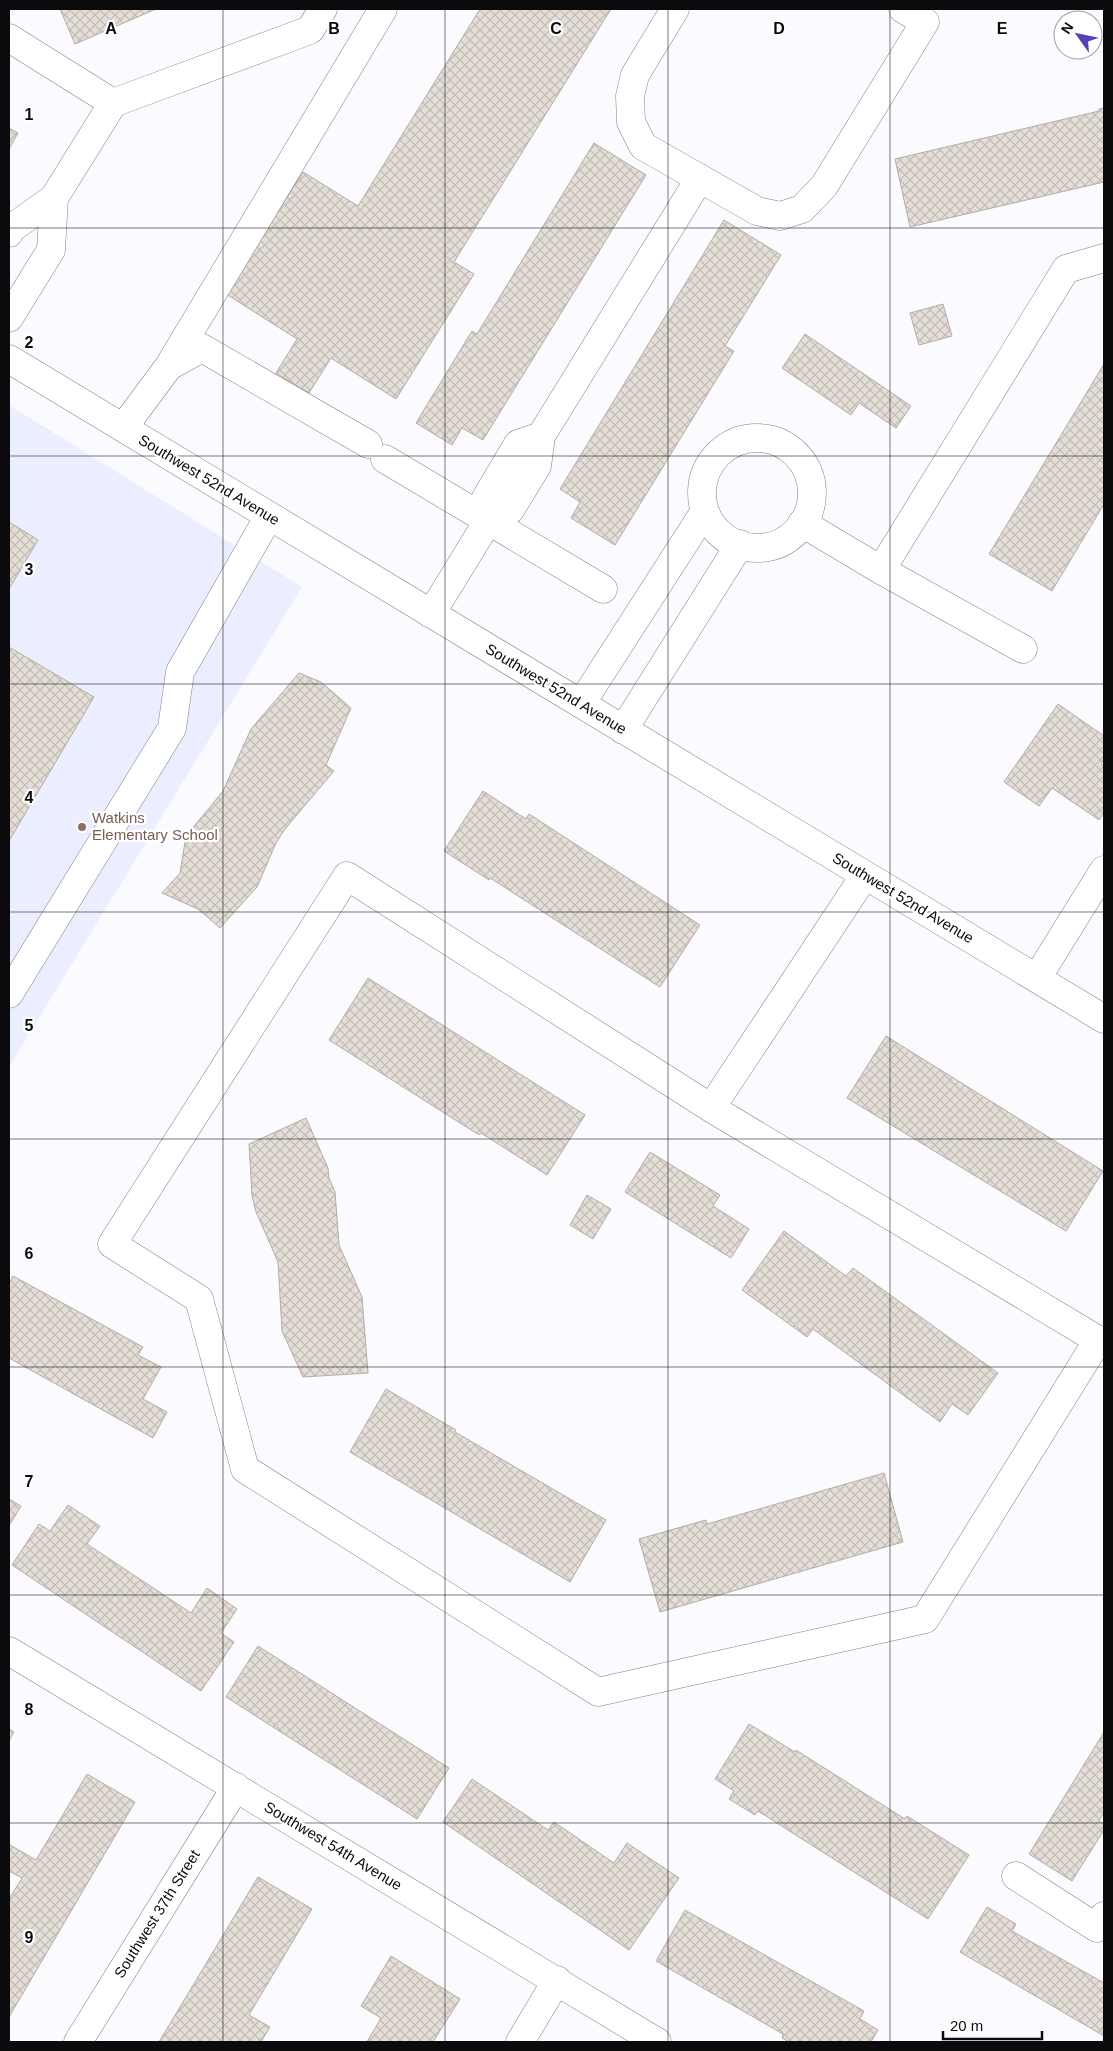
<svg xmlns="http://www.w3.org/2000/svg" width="1113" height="2051" font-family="Arial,sans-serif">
<defs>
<pattern id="building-cross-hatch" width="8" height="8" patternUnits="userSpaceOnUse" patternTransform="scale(1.25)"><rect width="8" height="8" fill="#e4ded6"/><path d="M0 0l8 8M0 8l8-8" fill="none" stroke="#c2bdb6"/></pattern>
</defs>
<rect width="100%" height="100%" fill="#fbfbff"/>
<!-- built -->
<path fill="#ebeeff" d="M9,405L302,587L9,1067Z"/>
<!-- building -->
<path fill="url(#building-cross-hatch)" stroke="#b3ada5" d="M60,9H156L75,44Z
M480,9H611L454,262L474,274L396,399L331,358L309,393L276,373L297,339L226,294L303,172L358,206Z
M1104,108V182L910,227L895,159L1099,111V109Z
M9,128L18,133L9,149Z
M594,143L646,175L483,440L462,428L452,445L416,423L472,331L477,334Z
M724,220L781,255L725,346L734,351L615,545L571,518L580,502L560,489Z
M943,304L952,336L919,345L910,313Z
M805,334L911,406L896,428L859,403L851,415L782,368Z
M1104,364V504L1052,591L989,554Z
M9,522L38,540L9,589Z
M9,647L94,697L9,841Z
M299,673L321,682L351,708L326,765L334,771L285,829L276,843L257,887L220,928L198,909L162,893L180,873L186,836L223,791L251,729Z
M1058,704L1104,736V759L1101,764L1104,767V812L1099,820L1052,788L1039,806L1004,782Z
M483,791L526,819L529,814L700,925L660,987L490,878L489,880L444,851Z
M368,978L585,1115L547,1175L481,1133L479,1135L329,1040Z
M886,1036L1103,1171L1066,1231L847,1098Z
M306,1118L328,1168L329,1178L335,1192L339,1245L362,1297L368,1373L303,1377L282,1331L278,1262L256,1212L252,1196L249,1144Z
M650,1152L720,1195L713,1206L749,1229L731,1258L625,1192Z
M587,1195L611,1209L593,1239L570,1225Z
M784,1231L846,1276L853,1268L998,1373L968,1415L952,1404L940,1422L813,1329L807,1337L742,1290Z
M13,1276L143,1347L138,1355L161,1367L143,1399L167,1412L153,1438L9,1358V1284Z
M386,1389L456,1430L455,1432L606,1520L570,1582L350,1452Z
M884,1473L903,1542L660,1612L639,1539L706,1520L707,1524Z
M9,1499L21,1506L9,1526Z
M68,1505L100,1526L87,1544L191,1613L207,1588L237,1609L221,1633L234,1642L201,1691L12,1565L39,1524L50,1531Z
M258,1646L449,1768L417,1819L226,1697Z
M749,1724L795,1752L796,1750L905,1819L907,1816L969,1855L928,1919L758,1811L755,1815L729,1799L734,1791L715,1779Z
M9,1729L14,1732L9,1741Z
M1104,1732V1812L1099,1821L1104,1824V1830L1072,1881L1029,1854Z
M87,1774L135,1802L9,2017V1899L22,1878L9,1871V1846L10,1845L36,1860Z
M472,1779L548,1830L554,1822L614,1863L627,1843L679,1878L629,1950L443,1822Z
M258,1877L312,1909L249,2015L270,2027L261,2042H159Z
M987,1907L1016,1924L1012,1931L1104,1983V2036L960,1952Z
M685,1910L864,2011L860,2019L878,2030L871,2042H789L782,2038L783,2034L656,1961Z
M391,1956L460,1999L433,2042H367L381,2018L361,2006Z"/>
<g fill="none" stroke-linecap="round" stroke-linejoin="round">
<defs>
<path id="minor" d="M675,9L635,75L630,96L631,122L643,146L757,211L780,216L802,209L824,186L925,22L903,9
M9,38L113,103
M9,233L12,228L54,198L113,103L310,30L323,9
M9,318L51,250L54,198
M9,359L1104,1019
M171,365L202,348L368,444
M123,428L169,366L383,9
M702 493a55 55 0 1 1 110 0a55 55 0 1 1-110 0Z
M385,459L603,589
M488,521L486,498L518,444L541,436
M802,523L881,570L1023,649
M881,570L1066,269L1104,258
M431,614L488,521L510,510L537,466L541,436L700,178
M581,704L705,511
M623,730L740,544
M347,876L711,1108L1098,1340L925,1619L598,1692L245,1469L199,1299L112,1244Z
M1037,978L1104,870
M9,994L172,728L180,672L269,516
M711,1108L865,875
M9,1651L657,2042
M1016,1876L1097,1928L1104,1916
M78,2042L236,1787
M520,2042L557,1980"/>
</defs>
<!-- minor casing -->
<use href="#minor" stroke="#7f8089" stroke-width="29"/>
<!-- minor -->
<use href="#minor" stroke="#fff" stroke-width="28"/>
</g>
<!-- grid -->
<path fill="none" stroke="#0b0b0e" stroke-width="1" stroke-opacity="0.55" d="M223,9V2042M445,9V2042M668,9V2042M890,9V2042M9,228H1104M9,456H1104M9,684H1104M9,912H1104M9,1139H1104M9,1367H1104M9,1595H1104M9,1823H1104"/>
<!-- markers -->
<circle fill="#8d6e63" stroke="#fff" stroke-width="2" cx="82" cy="827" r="5"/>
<g text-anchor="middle" stroke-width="4.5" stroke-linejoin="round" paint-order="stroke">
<!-- street labels -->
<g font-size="15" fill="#0b0b0e" stroke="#fff">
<text transform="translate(209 480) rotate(31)" y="5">Southwest 52nd Avenue</text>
<text transform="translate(556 689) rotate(31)" y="5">Southwest 52nd Avenue</text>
<text transform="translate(903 898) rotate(31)" y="5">Southwest 52nd Avenue</text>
<text transform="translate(333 1846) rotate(31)" y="5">Southwest 54th Avenue</text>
<text transform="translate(157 1914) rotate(-58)" y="5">Southwest 37th Street</text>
</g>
<!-- education labels -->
<g font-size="15" fill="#785e54" stroke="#fff" text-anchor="start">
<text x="92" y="823">Watkins<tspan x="92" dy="17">Elementary School</tspan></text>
</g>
</g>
<g font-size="16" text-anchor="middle" font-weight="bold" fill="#0b0b0e" stroke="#fff" stroke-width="4.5" stroke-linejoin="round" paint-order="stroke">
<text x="111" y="34">A</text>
<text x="334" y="34">B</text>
<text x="556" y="34">C</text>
<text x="779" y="34">D</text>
<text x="1002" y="34">E</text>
<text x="29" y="120">1</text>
<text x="29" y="348">2</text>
<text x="29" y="575">3</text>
<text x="29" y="803">4</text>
<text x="29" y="1031">5</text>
<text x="29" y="1259">6</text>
<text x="29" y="1487">7</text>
<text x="29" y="1715">8</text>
<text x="29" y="1943">9</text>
</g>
<!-- border -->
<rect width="1113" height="2051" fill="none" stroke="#0b0b0e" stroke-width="20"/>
<!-- north arrow -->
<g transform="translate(1078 35) rotate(303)"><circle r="24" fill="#ffffff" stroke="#9d9d9f"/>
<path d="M0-4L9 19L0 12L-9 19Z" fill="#5540b7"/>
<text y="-8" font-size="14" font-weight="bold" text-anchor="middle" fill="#0b0b0e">N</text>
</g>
<!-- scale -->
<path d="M943 2031v8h99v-8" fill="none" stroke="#0b0b0e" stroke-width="2.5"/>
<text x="950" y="2031" font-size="15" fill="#0b0b0e" stroke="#ffffff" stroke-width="4" paint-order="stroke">20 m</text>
</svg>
